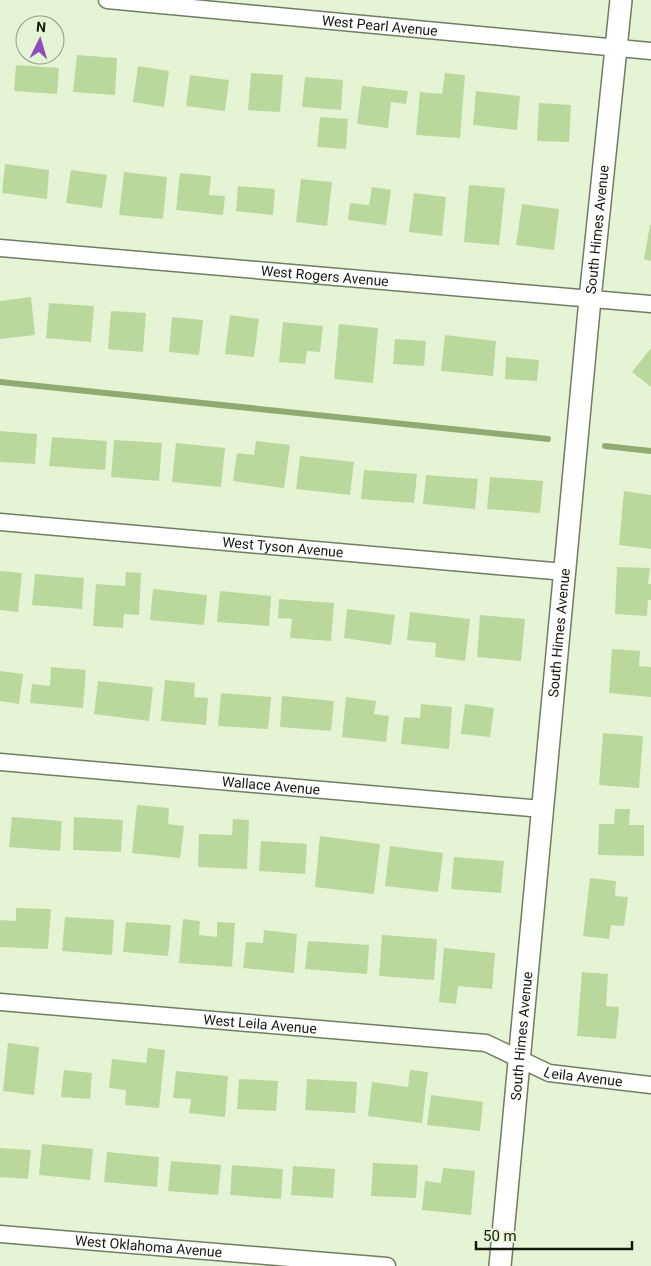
<svg xmlns="http://www.w3.org/2000/svg" width="651" height="1266" font-family="Roboto,sans-serif">
<rect width="100%" height="100%" fill="#e4f4d5"/>
<g fill="none" stroke-linecap="round" stroke-linejoin="round">
<!-- stream -->
<path stroke="#90ab72" stroke-width="6" d="M0,382L548,439
M605,446L651,451"/>
</g>
<!-- building -->
<path fill="#bbd89c" d="M77,55L117,58L115,95L73,92Z
M16,65L59,68L57,94L14,91Z
M138,66L169,71L164,107L133,102Z
M251,73L283,75L280,112L248,110Z
M445,73L465,75L460,138L416,135L420,92L442,94Z
M190,75L229,80L225,111L186,106Z
M305,77L343,80L341,110L302,107Z
M362,86L408,91L406,104L391,102L388,128L357,124Z
M476,91L520,96L517,130L473,125Z
M539,103L571,105L569,142L537,141Z
M320,117L348,119L346,149L317,147Z
M5,164L49,170L47,199L2,193Z
M71,170L107,175L102,208L66,203Z
M124,172L167,177L163,219L119,215Z
M180,173L211,176L209,195L225,196L223,215L176,210Z
M301,179L332,182L327,226L296,222Z
M469,185L505,188L499,245L464,242Z
M238,186L275,189L273,215L236,211Z
M372,187L391,190L386,225L348,220L350,203L369,205Z
M414,193L446,197L442,236L409,232Z
M522,204L559,209L554,250L516,245Z
M650,225H651V261L644,259Z
M31,297L35,335L0,339V301Z
M49,303L94,306L91,342L46,338Z
M111,311L146,313L143,352L108,349Z
M230,315L259,319L254,357L225,354Z
M172,317L203,320L199,355L169,352Z
M283,322L323,326L320,352L307,351L305,364L279,362Z
M339,324L378,328L373,383L334,379Z
M445,335L496,341L493,376L441,371Z
M395,339L426,341L424,366L393,364Z
M651,348V387L632,372Z
M506,357L539,360L537,381L505,379Z
M0,431L37,434L35,464L0,462Z
M52,437L107,441L105,470L49,466Z
M114,440L162,443L159,481L111,477Z
M256,441L290,445L284,488L233,481L237,453L254,455Z
M176,443L225,448L221,487L172,482Z
M300,456L354,462L350,495L296,489Z
M364,470L417,474L414,503L361,499Z
M426,475L478,479L475,509L423,504Z
M490,477L543,481L540,513L487,509Z
M624,491L651,495V549L619,545Z
M617,567L650,568L648,584H651V600H648L647,616L615,614Z
M0,571L22,573L18,612L0,610Z
M126,572L141,573L139,615L124,614L123,628L93,626L96,584L125,586Z
M35,574L84,578L82,609L32,605Z
M153,589L207,595L204,625L150,620Z
M220,591L271,596L269,626L217,622Z
M279,599L334,603L331,641L290,638L292,619L278,618Z
M347,609L395,615L391,645L344,638Z
M410,612L470,619L465,661L435,657L436,643L407,640Z
M480,615L525,619L521,661L477,657Z
M612,649L640,651L639,666L651,667V697L609,693Z
M51,667L86,670L83,708L30,703L32,684L50,686Z
M0,671L23,674L19,704L0,701Z
M165,680L195,683L194,697L208,698L206,725L161,721Z
M98,681L153,687L149,721L94,714Z
M221,693L271,697L268,729L218,726Z
M282,696L334,701L331,731L280,727Z
M346,697L376,701L374,714L389,716L386,742L342,737Z
M421,704L452,707L449,749L401,744L404,717L420,718Z
M465,704L494,708L490,737L461,734Z
M603,733L643,736L639,788L599,785Z
M137,805L169,808L168,824L184,826L180,858L132,853Z
M615,809H630L629,825H644V856L598,855L599,824H614Z
M12,817L62,821L60,851L9,847Z
M74,817L123,820L121,852L73,850Z
M233,819L249,820L247,869L198,867L199,834L232,835Z
M320,836L380,844L374,894L315,887Z
M261,841L307,844L305,874L259,871Z
M390,846L443,853L438,892L385,886Z
M454,857L504,861L501,893L451,889Z
M590,878L616,881L615,896L628,897L624,926L611,925L609,939L583,936Z
M16,908L51,909L48,949L0,947V920L16,921Z
M65,917L114,920L112,955L62,951Z
M183,919L200,921L199,935L217,937V922L235,923L232,967L179,963Z
M126,922L171,925L168,956L123,952Z
M264,930L297,934L294,973L243,968L246,942L263,943Z
M382,935L437,939L434,980L379,976Z
M308,941L369,945L367,974L305,969Z
M444,948L495,953L492,989L458,986L456,1004L439,1002Z
M582,972L608,974L606,1006L619,1007L616,1039L577,1036Z
M8,1043L39,1047L34,1095L3,1091Z
M148,1048L165,1050L159,1108L125,1105L126,1090L109,1088L112,1059L146,1063Z
M64,1070L92,1073L90,1099L61,1097Z
M410,1070L428,1072L422,1123L368,1116L372,1082L408,1087Z
M176,1071L228,1076L225,1117L189,1113L191,1099L173,1098Z
M239,1079L278,1081L276,1111L237,1109Z
M307,1079L357,1082L355,1113L305,1110Z
M431,1095L483,1102L480,1131L427,1125Z
M42,1144L93,1149L90,1180L39,1175Z
M0,1148L31,1150L28,1179L0,1177Z
M107,1152L159,1157L157,1187L104,1182Z
M171,1161L221,1165L218,1195L168,1191Z
M373,1163L418,1165L416,1198L371,1196Z
M232,1165L283,1169L281,1199L230,1195Z
M293,1166L335,1169L333,1198L291,1195Z
M443,1168L475,1171L471,1215L422,1210L425,1181L441,1183Z"/>
<g fill="none" stroke-linecap="round" stroke-linejoin="round">
<defs>
<g id="minor">
<path id="s1" d="M107,0L651,51"/>
<path id="s2" d="M0,248L651,304"/>
<path id="s3" d="M0,522L565,572"/>
<path id="s4" d="M0,762L542,809"/>
<path id="s5" d="M0,1002L486,1043L549,1073L651,1085"/>
<path id="s6" d="M0,1234L387,1266"/>
</g>
<g id="tertiary">
<path id="s7" d="M500,1266L590,299L621,0"/>
</g>
</defs>
<!-- minor casing -->
<use href="#minor" stroke="#6f7d61" stroke-width="19"/>
<!-- tertiary casing -->
<use href="#tertiary" stroke="#6f7d61" stroke-width="24"/>
<!-- minor -->
<use href="#minor" stroke="#fff" stroke-width="16"/>
<!-- tertiary -->
<use href="#tertiary" stroke="#fff" stroke-width="21"/>
</g>
<g text-anchor="middle" stroke-width="4" stroke-linejoin="round" paint-order="stroke">
<!-- street labels -->
<g font-size="14" fill="#14190e" stroke="#e4f4d5">
<text dy="5" stroke="none"><textPath href="#s1" startOffset="274">West Pearl Avenue</textPath></text>
<text dy="5" stroke="none"><textPath href="#s7" startOffset="1041">South Himes Avenue</textPath></text>
<text dy="5" stroke="none"><textPath href="#s2" startOffset="326">West Rogers Avenue</textPath></text>
<text dy="5" stroke="none"><textPath href="#s3" startOffset="284">West Tyson Avenue</textPath></text>
<text dy="5" stroke="none"><textPath href="#s7" startOffset="636">South Himes Avenue</textPath></text>
<text dy="5" stroke="none"><textPath href="#s4" startOffset="272">Wallace Avenue</textPath></text>
<text dy="5" stroke="none"><textPath href="#s5" startOffset="261">West Leila Avenue</textPath></text>
<text dy="5" stroke="none"><textPath href="#s7" startOffset="231">South Himes Avenue</textPath></text>
<text dy="5" stroke="none"><textPath href="#s5" startOffset="592">Leila Avenue</textPath></text>
<text dy="5" stroke="none"><textPath href="#s6" startOffset="149">West Oklahoma Avenue</textPath></text>
</g>
</g>
<!-- north arrow -->
<g transform="translate(40 40) rotate(5)"><circle r="24" fill="#e4f4d5" stroke="#919c85"/>
<path d="M0-4L9 19L0 12L-9 19Z" fill="#904bbf"/>
<text y="-8" font-size="14" font-weight="bold" text-anchor="middle" fill="#14190e">N</text>
</g>
<!-- scale -->
<path d="M476 1241v8h156v-8" fill="none" stroke="#14190e" stroke-width="2.5"/>
<text x="483" y="1241" font-size="15" fill="#14190e" stroke="#e4f4d5" stroke-width="4" paint-order="stroke">50 m</text>
</svg>
